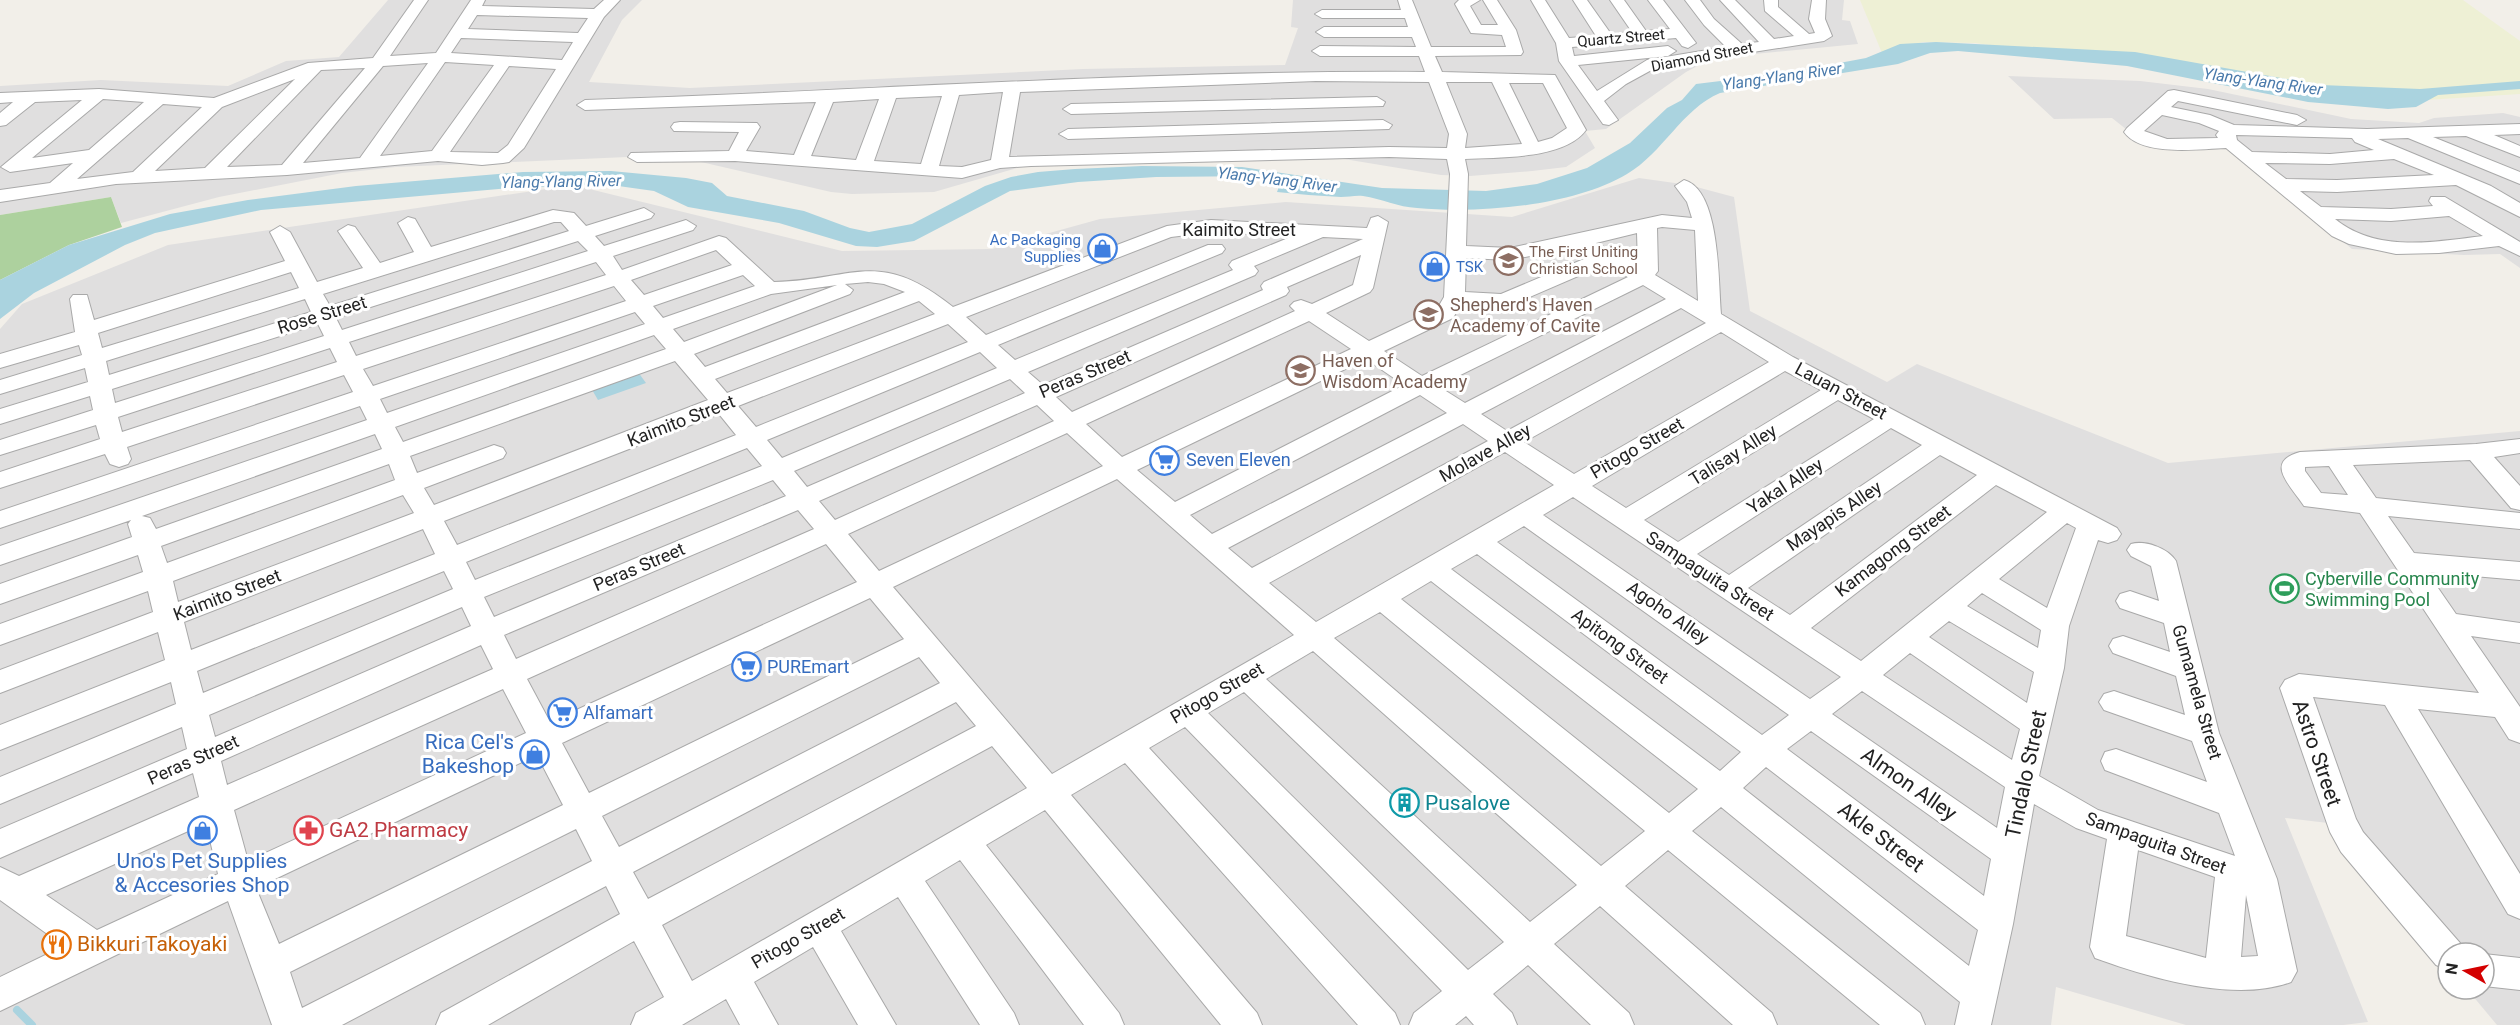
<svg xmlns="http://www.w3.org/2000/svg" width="2520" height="1025" font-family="Roboto,sans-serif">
<rect width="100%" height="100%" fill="#f2efe9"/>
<!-- residential -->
<path fill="#e0dfdf" d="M388,0H642L622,20L589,82L690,88L1083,69L1285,65L1298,28L1291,27L1293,0H1844L1842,20L1850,21L1858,44L1713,58L1686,72L1606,129L1585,131L1595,148L1566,167L1532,171L1470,176L1441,175L1344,159L1031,164L934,192L852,194L831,192L688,159L627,157L396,167L342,173L219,197L121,223L111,197L0,215V86L101,80L228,86L286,61L339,57Z
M2008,76L2140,81L2208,89L2351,119L2419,123L2434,118L2503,113L2520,117V268L2500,254L2464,255L2352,249L2227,145H2146L2112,118L2054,119Z
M1639,178L1689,185L1734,197L1750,311L1887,382L1917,364L2168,463L2520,431V1025H2497L2467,989H2484V953H2448L2328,823L2285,818L2368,1022L2343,1025H2186L2056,987L2051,1025H0V329L22,304L168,245L573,185L842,251L992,249L1100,219L1286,202L1512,217Z"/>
<!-- farmland -->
<path fill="#eef0d5" d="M1860,0H2463L2520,41V94L2410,101L1975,43L1923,42L1882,53Z"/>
<!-- forest -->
<path fill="#add19e" d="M111,197L122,227L69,245L0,280V215Z"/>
<!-- water -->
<path fill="#aad3df" d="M1936,42L2135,52L2321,85L2420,89L2520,81V89L2438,95L2416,107L2388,109L2308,102L2127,66L1958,51L1930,53L1898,64L1720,93C1682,109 1663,153 1627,174C1573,206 1479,214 1417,208C1398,207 1382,199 1363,196C1356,195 1348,197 1341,197C1319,196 1298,194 1277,192L1281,181H1268L1263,176L1156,177L1078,182L1010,191L914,241L877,247L856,246L779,223L688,207L654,191L604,184L510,188L261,210L155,233L125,245L34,293L0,319V280L69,245L170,214L248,200L356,186L523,172L611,171L686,178L712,183L727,196L804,211L850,228L869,232L912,224L985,186L1011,177L1038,172L1075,169L1142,166L1242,167L1382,188L1486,191L1537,184L1587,168L1630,143L1667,108L1682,100L1696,84L1786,73L1866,58L1900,44Z
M638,372L646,383L598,400L591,388Z"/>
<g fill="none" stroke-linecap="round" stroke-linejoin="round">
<!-- stream -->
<path stroke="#aad3df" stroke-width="8" d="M17,1010L32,1025"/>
<defs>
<path id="minor" d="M414,0H428L390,56L436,53L471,0H485L482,6L594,9L604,0H620L604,17L524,148L509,162L503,163L482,165L438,161L287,175L116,184L0,202V190L50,183L73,163L10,172L1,167L82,100L35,102L6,125L0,126V113L13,102L0,103V93L99,89L214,98L308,63L373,58ZM477,15L588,18L578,33L468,29ZM461,38L573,42L562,60L451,53ZM445,62L494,65L432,151L380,156ZM428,63L360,158L303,163L383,66ZM509,66L556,69L508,145L498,153L450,152ZM365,68L282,165L227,167L321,70ZM295,79L205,168L155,171L222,107ZM103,99L144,102L89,150L32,158ZM163,104L202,107L133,172L77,179Z
M1398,0H1412L1431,47H1506L1502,35L1471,33L1455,4L1459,0H1480L1470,6L1481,25H1498L1483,0H1497L1516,30L1523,52L1521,55L1435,56L1442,72L1555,75L1586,130C1564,160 1498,157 1465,159L1468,174L1466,246L1510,248L1662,215L1692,218L1687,202L1675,186L1684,180C1721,190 1718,283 1721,314L1793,357L2117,528L2121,534L2117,540L2108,543L2098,540L2069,626L2064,668L2039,776L2098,810L2235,856L2219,813L2105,770L2101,761L2105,752L2116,749L2207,782L2192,741L2104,710L2099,702L2104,694L2114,691L2185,715L2176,676L2113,653L2109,646L2113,639L2123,636L2170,652L2164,623L2120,608L2116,601L2120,594L2130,591L2159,601L2151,566L2131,556L2127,550L2131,544C2145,540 2168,548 2176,561L2219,733L2277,879L2297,971L2291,982C2235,1003 2150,978 2095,958L2090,947L2107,839L2076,828L2034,804L2013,924L1991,1025H1955L1960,1002L1721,807L1692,831L1920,1013L1925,1025H1880L1668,850L1625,886L1772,1013L1777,1025H1733L1600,906L1554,944L1629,1013L1634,1025H1591L1528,965L1493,994L1512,1013L1517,1025H1474L1466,1016L1455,1025H1409L1414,1013L1442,991L1185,727L1149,748L1395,1013L1400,1025H1358L1125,763L1071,795L1257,1013L1262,1025H1221L1045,810L986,845L1119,1013L1124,1025H1084L960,860L925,881L1014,1013L1019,1025H980L898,897L841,931L896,1025H858L813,947L754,982L778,1025H740L726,999L682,1025H631L636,1013L664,997L634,941L488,1025H436L441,1013L620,914L606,886L342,1025H272L228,901L0,1011V977L64,946L0,900V867L19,876L199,797L193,773L0,858V829L187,749L182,727L0,804V777L176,704L171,682L0,750V725L165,660L158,632L0,693V670L153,612L148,591L0,645V624L143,572L138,555L0,604V584L132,537L128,524L131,520L0,565V546L367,420L360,406L0,528V511L353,392L344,375L127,447L131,459L128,464L119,467L110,464L105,454L0,488V472L100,439L96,425L0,455V440L93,410L90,396L0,424V409L88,382L85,368L0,394V380L82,355L79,345L0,368V354L75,332L70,299L73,295H87L94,320L285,261L270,232L280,226L290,232L317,282L363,268L338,231L348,225L355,227L380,263L414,252L398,223L408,217L415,219L431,247L553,210L574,213L586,226L644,208L654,214L651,218L595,236L604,246L686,220L696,226L693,230L613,256L622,270L719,236L726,238L774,282C855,280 878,247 953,307L1167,226L1211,220L1367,228L1371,218L1378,216L1388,222L1373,288L1370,292L1326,313L1369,341L1437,309L1444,297L1450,174L1447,159L1389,157L1031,166L1000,168L962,178L735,161L637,162L628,157L631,153L729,151L739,132L674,131L671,127L674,123L680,122L757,123L760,127L746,151L794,155L816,102L585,110L577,105L585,100C865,91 1145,70 1425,72L1419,56H1320L1312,51L1320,46L1416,47L1412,37H1324L1316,32L1324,27H1408L1405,18H1322L1315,14L1322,10H1401ZM1316,81L1429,82L1449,134L1447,148L1389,147L1009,157L1020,92ZM1446,82H1492L1522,144L1465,148L1467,134ZM1509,83H1543L1567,128L1552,138L1538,142ZM1003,92L991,160L962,167L939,166L959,95ZM942,96L921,164L874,161L896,98ZM879,99L856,160L811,156L833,102ZM554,222H561L569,231L330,306L323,294ZM1662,227L1695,230L1698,301L1655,275L1658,271L1657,228ZM1211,232L1293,236L1232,261L1229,265L1233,270L1015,360L998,345L1222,253L1225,249L1222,245H1208L986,335L966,317L1171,237ZM1637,233L1638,265L1596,243ZM1323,237L1363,239L1264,282L1261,286L1263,290L1043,385L1028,372L1255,275L1258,271L1254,266ZM578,241L588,251L342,330L336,318ZM1575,247L1591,256L1501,294L1465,292L1466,258L1510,260ZM716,250L732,265L644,295L631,280ZM1361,255L1353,285L1312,304L1301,300L1294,302L1290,306L1295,311L1072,412L1056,397L1286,295L1289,291L1287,287ZM596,262L606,275L356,356L349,342ZM1606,264L1628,277L1422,376L1384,351L1453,318L1461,304L1511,305ZM291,272L299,288L102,348L98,333ZM743,275L755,286L663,318L653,306ZM868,282L884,284L905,292L705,367L694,354L850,294L853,290L845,284ZM837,285L684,342L673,329L771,294ZM1643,285L1666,299L1465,403L1438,386ZM614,286L626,301L373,386L363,369ZM305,299L311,312L109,375L106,361ZM919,301L935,314L727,393L715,379ZM1681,308L1706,323L1507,431L1481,414ZM635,312L645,324L387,413L380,399ZM1309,321L1351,349L1122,457L1086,424ZM318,324L324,336L115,403L112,389ZM948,324L968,342L756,427L738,406ZM1721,332L1769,362L1574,474L1524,442ZM654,335L666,349L403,442L395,427ZM330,348L337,362L122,432L118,417ZM980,352L997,368L782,458L767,440ZM1366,359L1404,385L1175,502L1137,470ZM675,361L708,400L434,505L424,488L503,458L506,453L503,448L494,445L417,473L410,456ZM1785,371L1821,390L1626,508L1592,486ZM1010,379L1025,393L807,487L794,471ZM1420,395L1447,413L1212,534L1190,515ZM1838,400L1874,419L1678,542L1644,520ZM1037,405L1054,421L835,520L819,501ZM719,414L736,435L457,545L444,521ZM1463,424L1488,441L1252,568L1228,548ZM1891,428L1922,445L1729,575L1697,554ZM1067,433L1103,466L879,571L848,534ZM375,434L382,449L156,529L150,518L142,516ZM747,448L762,466L475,580L466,562ZM1505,452L1554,485L1316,622L1269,583ZM1940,455L1977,475L1790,615L1748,588ZM389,464L395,480L167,563L161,546ZM1117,479L1294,635L1052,774L893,587ZM773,480L786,496L494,617L484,597ZM1996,485L2047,512L1861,661L1811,628ZM403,495L414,513L178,602L173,581ZM1573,497L1841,677L1810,699L1543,515ZM798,510L814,529L516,659L504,635ZM2067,523L2076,528L2047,608L1999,579ZM1524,526L1789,715L1762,735L1497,542ZM423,529L435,554L191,650L184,622ZM826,544L857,582L550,722L527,679ZM1477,554L1741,752L1720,771L1451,569ZM444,571L453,589L203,693L197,671ZM1431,581L1698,789L1669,813L1401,599ZM1982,593L2041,630L2038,648L1967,606ZM870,598L904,639L589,793L562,743ZM462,607L471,626L215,737L209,715ZM1380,612L1645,831L1601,866L1334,638ZM1949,621L2034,672L2027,703L1929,637ZM481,645L493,669L227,785L221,761ZM1313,651L1577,885L1530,922L1266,679ZM1910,653L2020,729L2012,760L1883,675ZM919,657L940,683L619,847L602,816ZM503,689L526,733L248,861L234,810ZM1862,691L2005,787L1997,828L1832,714ZM1244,692L1504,942L1468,970L1208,713ZM956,702L976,726L648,899L633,872ZM1811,731L1991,859L1984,896L1787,749ZM992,746L1027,788L692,981L662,925ZM537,755L563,805L279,944L256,888ZM1766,767L1978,930L1969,966L1743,788ZM206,823L218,874L97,930L46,895ZM576,829L592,861L302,1008L290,972ZM2138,850L2215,877L2206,958L2126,936ZM2246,895L2258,956L2241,957Z
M1531,0H1545L1569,38L1596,36L1573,0H1587L1611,34L1632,32L1610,0H1624L1646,31L1670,29L1648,0H1663L1696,43L1688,48L1682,46L1676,38L1572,47L1574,56L1668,46L1676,51L1668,56L1578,65L1597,91L1647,60L1726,47L1704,25L1685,0H1700L1714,19L1742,44L1759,42L1720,0H1735L1774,39L1794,36L1765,11L1764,0H1778V7L1809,34L1815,33L1809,19L1812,0H1826L1825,19L1832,36L1824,41L1657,67L1626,84L1604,101L1618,120L1609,125L1603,124L1559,61L1556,43Z
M2174,90L2297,115L2306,120L2297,125L2178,101L2171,107L2210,115L2234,125L2367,129L2520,124V134L2494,135L2520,146V157L2466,136L2433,137L2520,172V184L2408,138L2378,139L2491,186L2520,203V217L2456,185L2337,192L2300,191L2321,207L2391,209L2433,206L2429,201L2431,197H2445L2520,242V256L2499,246L2439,253L2396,254L2349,244L2332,236L2226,148C2199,149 2142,157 2124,132L2127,128L2168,91ZM2162,115L2199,123L2219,131L2216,135L2218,138L2167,139L2144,131ZM2236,135L2352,138L2355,142L2374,150L2330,154L2252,152L2237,140ZM2394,159L2434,175L2337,180L2286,179L2265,163L2330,164ZM2449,216L2483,236C2434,242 2377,253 2335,219L2391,221Z
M1377,97L1385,102L1383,106L1071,114L1063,109L1071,104Z
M1383,120L1392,125L1389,129L1068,139L1059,134L1068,129Z
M2520,439V453L2494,457L2520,486V510L2511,508L2470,460L2353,465L2376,498L2520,513V529L2388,516L2414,553L2520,562V580L2427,572L2456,614L2520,623V643L2471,636L2520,707V743L2509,739L2495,717L2418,709L2520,874V919L2508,914L2385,705L2313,697L2356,819L2363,832L2460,943L2465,953H2448V970L2436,965L2341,852L2330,832L2280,688L2285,680L2299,674L2479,693L2360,513L2304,506C2291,486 2263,462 2300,452L2476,444ZM2329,466L2348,495L2321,493L2305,471V467Z
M2484,954L2520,958V990L2484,986Z"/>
</defs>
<!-- minor casing -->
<use href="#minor" stroke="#a9a9a9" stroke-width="2"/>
<!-- minor -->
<use href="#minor" fill="#fff" fill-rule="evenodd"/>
</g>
<!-- icons -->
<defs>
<symbol id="shop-ring" viewBox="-11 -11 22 22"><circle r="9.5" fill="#fff" stroke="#3f7fe0" stroke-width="1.5"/><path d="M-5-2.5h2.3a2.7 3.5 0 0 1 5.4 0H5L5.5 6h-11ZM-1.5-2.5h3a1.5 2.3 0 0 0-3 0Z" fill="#3f7fe0"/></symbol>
<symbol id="school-ring" viewBox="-11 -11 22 22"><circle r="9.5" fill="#fff" stroke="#8d6e63" stroke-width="1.5"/><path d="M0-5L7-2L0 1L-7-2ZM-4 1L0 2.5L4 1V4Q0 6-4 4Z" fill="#8d6e63"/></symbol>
<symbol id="supermarket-ring" viewBox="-11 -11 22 22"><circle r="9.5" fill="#fff" stroke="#3f7fe0" stroke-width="1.5"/><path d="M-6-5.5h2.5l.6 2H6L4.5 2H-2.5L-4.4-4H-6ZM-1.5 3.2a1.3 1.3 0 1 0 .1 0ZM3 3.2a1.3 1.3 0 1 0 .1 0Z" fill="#3f7fe0"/></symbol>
<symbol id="stadium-ring" viewBox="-11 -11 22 22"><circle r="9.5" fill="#fff" stroke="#2e9e5b" stroke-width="1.5"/><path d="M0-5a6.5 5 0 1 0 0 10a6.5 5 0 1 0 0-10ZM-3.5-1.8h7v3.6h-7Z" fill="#2e9e5b"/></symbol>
<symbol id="building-ring" viewBox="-11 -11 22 22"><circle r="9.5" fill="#fff" stroke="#0f9aa8" stroke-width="1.5"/><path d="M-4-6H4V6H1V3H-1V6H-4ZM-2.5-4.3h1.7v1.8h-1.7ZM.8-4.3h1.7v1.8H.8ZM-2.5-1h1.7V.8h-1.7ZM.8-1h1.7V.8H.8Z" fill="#0f9aa8"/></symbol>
<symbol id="pharmacy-ring" viewBox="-11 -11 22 22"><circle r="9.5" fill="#fff" stroke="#e0444e" stroke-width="1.5"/><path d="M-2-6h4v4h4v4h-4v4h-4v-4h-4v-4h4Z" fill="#e0444e"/></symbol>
<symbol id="restaurant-ring" viewBox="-11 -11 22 22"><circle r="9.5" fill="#fff" stroke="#e8710a" stroke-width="1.5"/><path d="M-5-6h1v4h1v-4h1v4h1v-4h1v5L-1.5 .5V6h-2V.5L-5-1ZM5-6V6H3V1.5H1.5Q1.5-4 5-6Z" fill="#e8710a"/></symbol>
</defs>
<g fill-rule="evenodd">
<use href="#shop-ring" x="1086" y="232" width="33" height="33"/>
<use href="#school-ring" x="1492" y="244" width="33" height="33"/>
<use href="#shop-ring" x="1418" y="250" width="33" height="33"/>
<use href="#school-ring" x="1412" y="298" width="33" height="33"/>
<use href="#school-ring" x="1284" y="354" width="33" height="33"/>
<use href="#supermarket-ring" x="1148" y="444" width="33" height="33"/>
<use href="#stadium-ring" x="2268" y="572" width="33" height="33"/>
<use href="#supermarket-ring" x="730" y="650" width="33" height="33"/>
<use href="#supermarket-ring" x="546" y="696" width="33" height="33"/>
<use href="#shop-ring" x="518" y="738" width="33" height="33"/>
<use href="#building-ring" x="1388" y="786" width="33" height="33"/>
<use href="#shop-ring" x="186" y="814" width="33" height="33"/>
<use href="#pharmacy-ring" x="292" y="814" width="33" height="33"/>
<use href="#restaurant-ring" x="40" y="928" width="33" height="33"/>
</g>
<g text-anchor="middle" stroke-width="6" stroke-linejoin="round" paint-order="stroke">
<!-- far-street labels -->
<g font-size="15" fill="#222" stroke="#fff">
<text transform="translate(1621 38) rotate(-5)" y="5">Quartz Street</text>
<text transform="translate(1702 57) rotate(-11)" y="5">Diamond Street</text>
</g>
<!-- far-shop labels -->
<g font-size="15" fill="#366cbe" stroke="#fff" text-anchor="end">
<text x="1081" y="245">Ac Packaging<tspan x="1081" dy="17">Supplies</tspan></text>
<text x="1456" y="272" text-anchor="start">TSK</text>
</g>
<!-- far-education labels -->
<g font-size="15" fill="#785e54" stroke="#fff" text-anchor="start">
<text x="1529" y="257">The First Uniting<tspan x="1529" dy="17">Christian School</tspan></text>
</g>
<!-- far-water labels -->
<g font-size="16" font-style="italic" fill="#4a7aab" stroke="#fff">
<text transform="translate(1782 76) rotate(-8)" y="6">Ylang-Ylang River</text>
<text transform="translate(2263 81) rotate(8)" y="6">Ylang-Ylang River</text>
<text transform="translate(1277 179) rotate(7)" y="6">Ylang-Ylang River</text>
<text transform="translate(561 181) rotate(-1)" y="6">Ylang-Ylang River</text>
</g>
<!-- street labels -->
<g font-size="18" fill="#222" stroke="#fff">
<text x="1239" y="236">Kaimito Street</text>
<text transform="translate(322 315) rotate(-17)" y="6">Rose Street</text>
<text transform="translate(1085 374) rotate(-23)" y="6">Peras Street</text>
<text transform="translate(1841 391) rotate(28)" y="6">Lauan Street</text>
<text transform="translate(681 421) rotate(-21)" y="6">Kaimito Street</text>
<text transform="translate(1637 448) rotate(-30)" y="6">Pitogo Street</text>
<text transform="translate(1485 453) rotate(-29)" y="6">Molave Alley</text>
<text transform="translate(1733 455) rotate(-32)" y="6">Talisay Alley</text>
<text transform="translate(1785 486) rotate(-33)" y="6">Yakal Alley</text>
<text transform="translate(1834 516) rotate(-34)" y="6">Mayapis Alley</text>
<text transform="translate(1893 551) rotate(-37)" y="6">Kamagong Street</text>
<text transform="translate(639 567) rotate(-23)" y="6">Peras Street</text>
<text transform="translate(1710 576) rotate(33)" y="6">Sampaguita Street</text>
<text transform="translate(227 595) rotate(-21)" y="6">Kaimito Street</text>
<text transform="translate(1668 613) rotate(35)" y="6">Agoho Alley</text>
<text transform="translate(1620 646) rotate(36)" y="6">Apitong Street</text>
<text transform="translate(2197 692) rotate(74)" y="6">Gumamela Street</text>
<text transform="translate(1217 693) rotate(-30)" y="6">Pitogo Street</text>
<text transform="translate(193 760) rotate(-24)" y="6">Peras Street</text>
<text transform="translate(2156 843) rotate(20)" y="6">Sampaguita Street</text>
<text transform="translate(798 938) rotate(-30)" y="6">Pitogo Street</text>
</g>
<!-- education labels -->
<g font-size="18" fill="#785e54" stroke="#fff" text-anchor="start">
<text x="1450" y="311">Shepherd's Haven<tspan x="1450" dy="21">Academy of Cavite</tspan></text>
<text x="1322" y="367">Haven of<tspan x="1322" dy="21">Wisdom Academy</tspan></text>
</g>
<!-- shop labels -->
<g font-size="18" fill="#366cbe" stroke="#fff" text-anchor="start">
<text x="1186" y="466">Seven Eleven</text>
<text x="767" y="673">PUREmart</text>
<text x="583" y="719">Alfamart</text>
</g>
<!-- leisure labels -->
<g font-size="18" fill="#27864d" stroke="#fff" text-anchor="start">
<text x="2305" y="585">Cyberville Community<tspan x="2305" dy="21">Swimming Pool</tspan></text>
</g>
<!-- near-shop labels -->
<g font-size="21" fill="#366cbe" stroke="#fff" text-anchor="end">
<text x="514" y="749">Rica Cel's<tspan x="514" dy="24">Bakeshop</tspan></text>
<text x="202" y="868" text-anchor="middle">Uno's Pet Supplies<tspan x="202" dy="24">&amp; Accesories Shop</tspan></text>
</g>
<!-- near-street labels -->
<g font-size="21" fill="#222" stroke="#fff">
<text transform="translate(2317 753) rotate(71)" y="7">Astro Street</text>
<text transform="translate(2026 774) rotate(-78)" y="7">Tindalo Street</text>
<text transform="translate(1909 784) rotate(35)" y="7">Almon Alley</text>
<text transform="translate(1881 837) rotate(37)" y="7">Akle Street</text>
</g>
<!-- near-culture labels -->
<g font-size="21" fill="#0d838f" stroke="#fff" text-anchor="start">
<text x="1425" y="810">Pusalove</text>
</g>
<!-- near-health labels -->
<g font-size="21" fill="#be3a42" stroke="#fff" text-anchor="start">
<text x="329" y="837">GA2 Pharmacy</text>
</g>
<!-- near-food labels -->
<g font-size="21" fill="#c56008" stroke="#fff" text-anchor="start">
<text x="77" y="951">Bikkuri Takoyaki</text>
</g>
</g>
<!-- north arrow -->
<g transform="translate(2466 971) rotate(279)"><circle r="28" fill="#ffffff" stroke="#a7a7a7" stroke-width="1.5"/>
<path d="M0-4.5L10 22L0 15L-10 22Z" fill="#d40000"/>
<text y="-9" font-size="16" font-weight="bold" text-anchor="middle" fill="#222222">N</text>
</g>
</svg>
